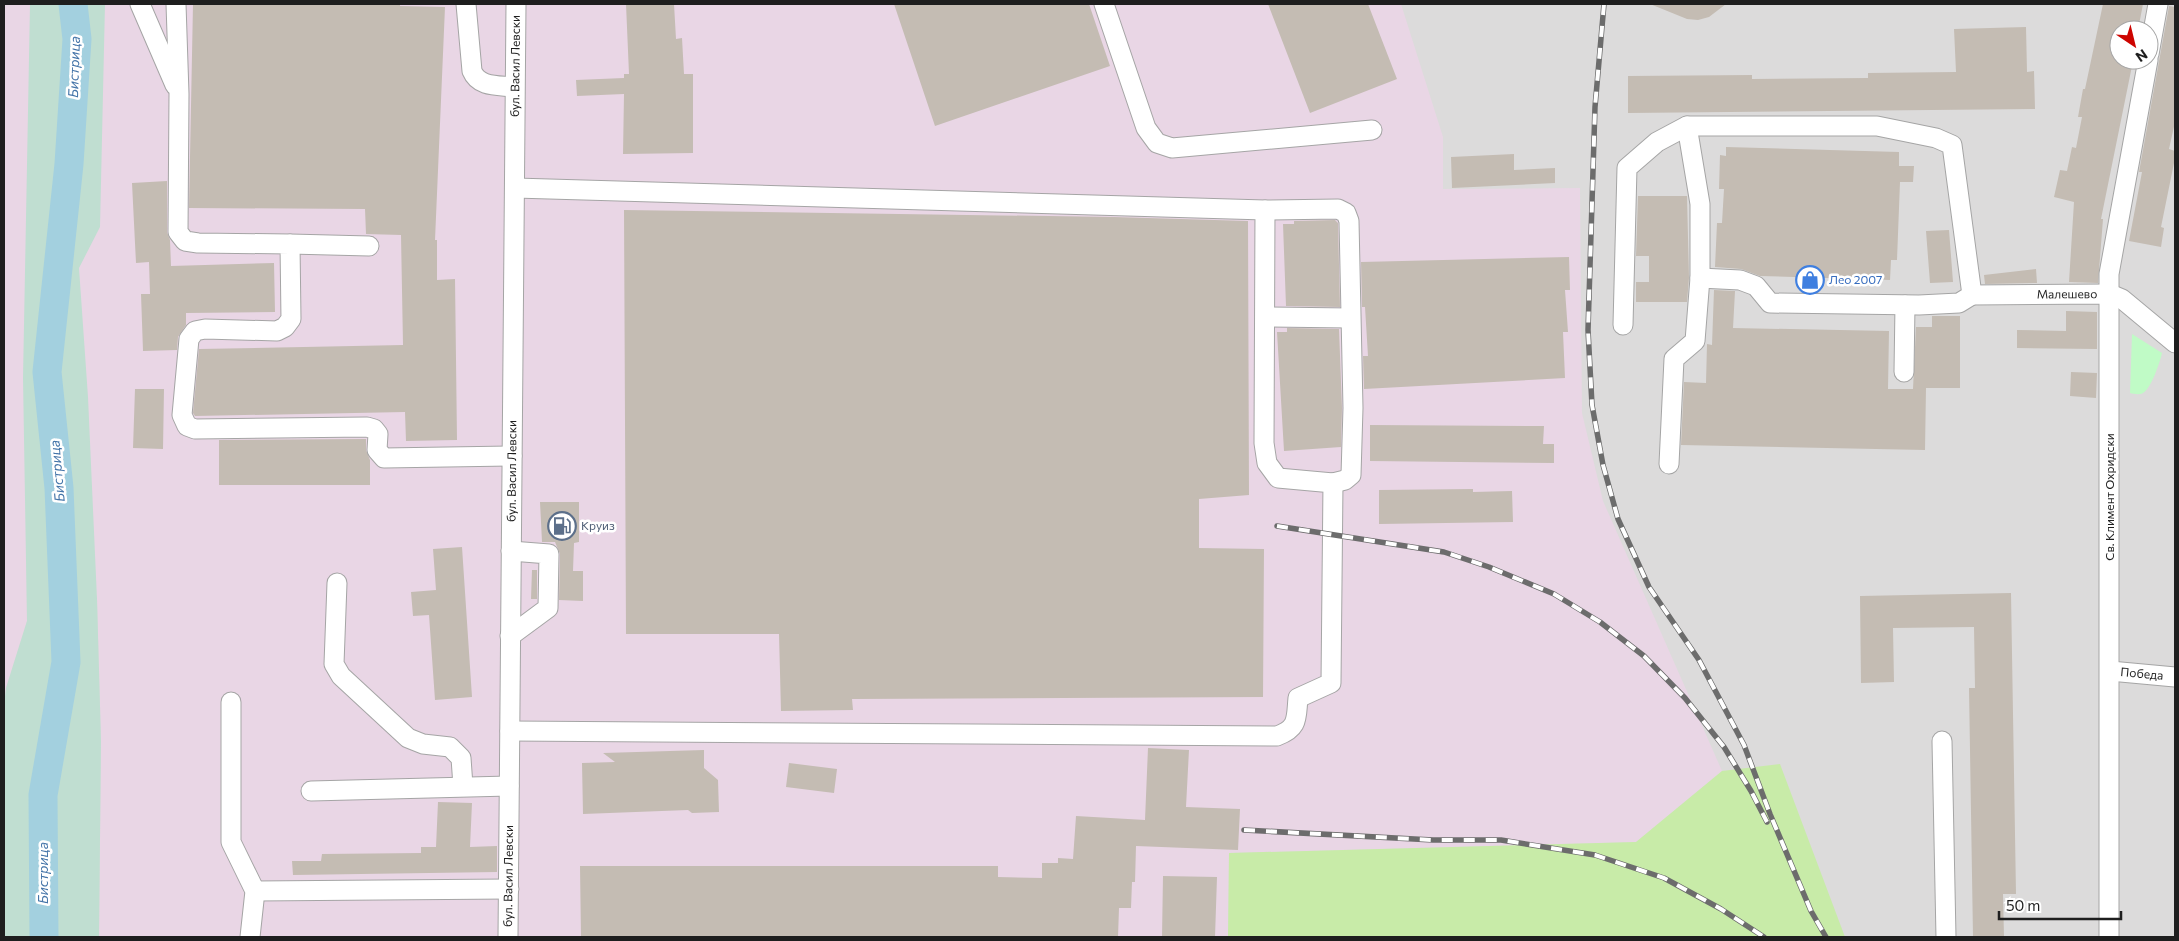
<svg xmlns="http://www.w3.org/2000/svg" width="2179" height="941" font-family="Commissioner,sans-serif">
<rect width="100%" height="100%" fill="#f0ece4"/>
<!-- residential -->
<path fill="#dcdbdb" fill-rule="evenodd" d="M4,4H2175V937H4ZM2119,30H2149V60H2119Z"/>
<!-- industrial -->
<path fill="#e9d6e5" d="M4,4H1401L1443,137V189L1580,188L1582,413L1603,501L1722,771L1636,842L1229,853L1228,937H99L101,742L97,599L26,429L27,621L6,688L4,705Z"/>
<!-- grass -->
<path fill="#c8eba8" d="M1780,764L1845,937H1228L1229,853L1636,842L1722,771Z"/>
<!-- wetland -->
<path fill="#c0ded1" d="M30,4H105L100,227L79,268L88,397L97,599L101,742L99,937H4V705L6,688L27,621L23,378Z"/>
<!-- park -->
<path fill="#c0fbc6" d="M2132,334L2162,353C2160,362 2151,389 2143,393C2140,395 2134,394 2130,393Z"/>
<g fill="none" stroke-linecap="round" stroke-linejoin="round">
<!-- river -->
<path stroke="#a3d0df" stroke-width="29" d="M44,937L43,795L66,662L59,488L47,372L69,164L77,39L73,4"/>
</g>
<!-- building -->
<path fill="#c4bcb3" d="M193,4H400V6L445,7L435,240H437V280L455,279L457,440L406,441L405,412L195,416L193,413L199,349L403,345L401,235L366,234L365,209L189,208Z
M626,4H674L676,39L682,38L684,74H693V153L623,154L624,94L577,96L576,80L624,78V74H629Z
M894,4H1089L1110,66L935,126Z
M1268,4H1368L1397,79L1310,113Z
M1650,4H1726L1709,17L1698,20L1687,19Z
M2103,4H2143L2138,30H2119V60L2133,61L2101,219H2103L2098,283L2069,282L2074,202L2054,197L2060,170L2067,171L2072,147L2076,148L2082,117H2078L2083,89H2085Z
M2169,6L2175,7V122L2169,149L2175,151V158L2161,227L2164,228L2161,247L2129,241L2142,172H2139Z
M2026,27L2027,72L2034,71L2035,109L1628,113V76L1752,75V79L1868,78V73L1956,72L1954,29Z
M1726,147L1899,152V166H1914L1913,182H1900L1897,260H1891L1890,280L1760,276L1741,269L1715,267L1717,223H1722L1724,189H1719L1720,155L1726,156Z
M1514,154V170L1555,168V183L1452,188L1451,157Z
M167,181V232L170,240L171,266L274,263L275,312L186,313V325L178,337L177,350L143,351L141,294H150L149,262L136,263L132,183Z
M1638,196H1687L1689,278L1687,302H1636V282H1649V256H1636Z
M624,210L1114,217L1248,221L1249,495L1199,499V548L1264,549L1263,697L852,699L853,710L781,711L779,634H626Z
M1335,220L1338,223L1340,307L1286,306L1283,224H1294V221Z
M1949,230L1953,282L1930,283L1926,231Z
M1569,257L1570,290H1565L1568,332H1563L1565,378L1364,389L1363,356H1368L1365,307H1362L1361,262Z
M2036,269L2037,283L1985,284L1984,275Z
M1714,290L1735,291L1733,328L1889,331L1888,389H1913L1916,327H1932V316H1960V388H1926L1925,450L1681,445L1684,382L1706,383L1707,344L1712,345Z
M2066,311L2097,312V349L2017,348V330L2066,331Z
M1287,328L1339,329L1342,408L1341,447L1284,451L1277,332H1287Z
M2071,372L2097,373L2096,398L2070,396Z
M135,389H164L163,449L133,448Z
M1370,425L1544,426L1543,444H1554V463L1370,461Z
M366,439V450L370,460V485H219V440Z
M1473,489V492L1512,491L1513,522L1379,524V490Z
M540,502H579V542L574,543L573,571H583V601L559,600L560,554L555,542H542Z
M462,547L472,697L435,700L429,615L413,616L411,592L436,590L433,549Z
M532,570H537V599H531Z
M2011,593L2016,894H2003L2004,937H1973L1969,688H1975L1974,627L1893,628L1894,682L1861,683L1860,596Z
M1148,748L1189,750L1186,807L1240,809L1238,850L1136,846L1135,882H1132L1131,908H1119L1118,937H581L580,866H998V877L1042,878V863H1058V858L1073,859L1076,816L1145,820Z
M704,750V768L718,780L719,812L692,813L688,810L583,814L582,763L615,762L603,753Z
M789,763L837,769L834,793L786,787Z
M438,802L472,803L470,847L497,846V872L293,875L292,861H321L322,854L421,853V847H436Z
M1163,876L1217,877L1215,937H1162Z"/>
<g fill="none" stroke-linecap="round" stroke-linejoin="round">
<defs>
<g id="minor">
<path d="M140,4L175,85"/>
<path d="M176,4L179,94L178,232L185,241L198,243L290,244L291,319L285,327L277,331L205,329L195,331L189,339L182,415L187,426L195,429L367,427L374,429L378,434L377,450L384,458L512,456"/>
<path d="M466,4L472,71C479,88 499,85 514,87"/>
<path d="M1104,4L1146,128L1157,143L1172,148L1372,130"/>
<path d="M2149,54L2158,4"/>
<path d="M1265,210L1338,209L1346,213L1349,221L1353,408L1351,475L1345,480L1333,483"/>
<path d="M290,244L369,246"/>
<path id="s1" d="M1972,295L2110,294L2122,299L2175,343"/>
<path d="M1266,317L1350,318"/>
<path d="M1623,325L1627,168L1657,142L1687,126H1877L1936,138L1952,145L1972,295L1959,303L1919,305L1770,303L1756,286L1740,280L1700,278"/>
<path d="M1904,372L1905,305"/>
<path d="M1669,464L1674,359L1695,341L1700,278V204L1687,126"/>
<path d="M337,583L334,664L341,676L408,738L423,744L450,747L461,758L463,786"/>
<path d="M510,636L548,608L549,554L511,551"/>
<path id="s2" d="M2110,671L2175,677"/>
<path d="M231,702V842L255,891L250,937"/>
<path d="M510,731L1277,736C1299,728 1296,718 1298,698L1331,683L1333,483L1278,478L1267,463L1264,443L1265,210L515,188"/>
<path d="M1942,741L1946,937"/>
<path d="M311,791L509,786"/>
<path d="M255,891L509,889"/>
<path id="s3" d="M508,937L516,4"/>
<path d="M2109,937V274L2148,60"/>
</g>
</defs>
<!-- minor casing -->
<use href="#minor" stroke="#a5a5a5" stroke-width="21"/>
<!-- minor -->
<use href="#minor" stroke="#fff" stroke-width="19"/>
<defs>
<path id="rail" d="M1604,4L1595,107L1588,330L1592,405L1603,465L1618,519L1649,587L1699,660L1744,745L1770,814L1811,911L1826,937
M1277,526L1444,552L1489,567L1554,594L1600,622L1644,656L1685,698L1724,747L1751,791L1767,822
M1244,830L1433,840H1501L1595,855L1664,878L1721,909L1764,937"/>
</defs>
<!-- rail casing -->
<use href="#rail" stroke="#6c6c6c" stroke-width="5.5"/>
<!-- rail -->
<use href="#rail" stroke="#fff" stroke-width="4" stroke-dasharray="11" stroke-linecap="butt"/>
</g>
<!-- icons -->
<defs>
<symbol id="shop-ring" viewBox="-11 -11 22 22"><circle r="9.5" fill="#fff" stroke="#3f7fe0" stroke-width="1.5"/><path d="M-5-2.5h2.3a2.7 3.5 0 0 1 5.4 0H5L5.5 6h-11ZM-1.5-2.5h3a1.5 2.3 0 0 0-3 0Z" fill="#3f7fe0"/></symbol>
<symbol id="fuel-ring" viewBox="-11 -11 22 22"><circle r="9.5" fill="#fff" stroke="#5c6f8a" stroke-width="1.5"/><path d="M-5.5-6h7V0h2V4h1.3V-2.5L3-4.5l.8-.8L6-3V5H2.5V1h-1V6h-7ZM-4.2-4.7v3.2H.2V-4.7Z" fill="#5c6f8a"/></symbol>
</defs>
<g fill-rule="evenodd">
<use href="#shop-ring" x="1794" y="264" width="32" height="32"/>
<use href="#fuel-ring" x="546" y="510" width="32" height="32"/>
</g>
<g text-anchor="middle" stroke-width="5" stroke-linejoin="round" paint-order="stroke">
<!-- street labels -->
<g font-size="12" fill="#1e1e1e" stroke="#fff">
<text dy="4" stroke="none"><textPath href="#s3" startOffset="871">бул. Васил Левски</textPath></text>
<text dy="4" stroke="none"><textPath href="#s1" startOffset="95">Малешево</textPath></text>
<text dy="4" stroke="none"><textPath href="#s3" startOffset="466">бул. Васил Левски</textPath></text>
<text transform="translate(2110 497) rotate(-90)" y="4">Св. Климент Охридски</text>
<text dy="4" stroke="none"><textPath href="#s2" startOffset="32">Победа</textPath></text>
<text dy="4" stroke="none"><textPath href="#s3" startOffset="61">бул. Васил Левски</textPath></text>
</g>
<!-- shop labels -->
<g font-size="12" fill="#366cbe" stroke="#fff" text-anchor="start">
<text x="1829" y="284">Лео 2007</text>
</g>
<!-- service labels -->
<g font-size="12" fill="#4e5e75" stroke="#fff" text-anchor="start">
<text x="581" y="530">Круиз</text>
</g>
<!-- water labels -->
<g font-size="14" font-style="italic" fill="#4575a9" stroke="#fff">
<text transform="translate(74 67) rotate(-88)" y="5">Бистрица</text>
<text transform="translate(57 471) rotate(-95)" y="5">Бистрица</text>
<text transform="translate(43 873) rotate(-90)" y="5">Бистрица</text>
</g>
</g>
<!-- border -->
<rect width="2179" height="941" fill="none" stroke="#1e1e1e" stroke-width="10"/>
<!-- north arrow -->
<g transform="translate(2134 45) rotate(145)"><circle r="24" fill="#ffffff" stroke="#a5a5a5"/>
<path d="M0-4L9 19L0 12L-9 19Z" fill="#cd0400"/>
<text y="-8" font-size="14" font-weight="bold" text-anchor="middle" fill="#1e1e1e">N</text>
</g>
<!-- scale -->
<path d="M1999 911v8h122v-8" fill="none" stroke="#1e1e1e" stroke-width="2.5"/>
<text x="2006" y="911" font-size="15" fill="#1e1e1e" stroke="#ffffff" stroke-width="4" paint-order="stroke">50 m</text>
</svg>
